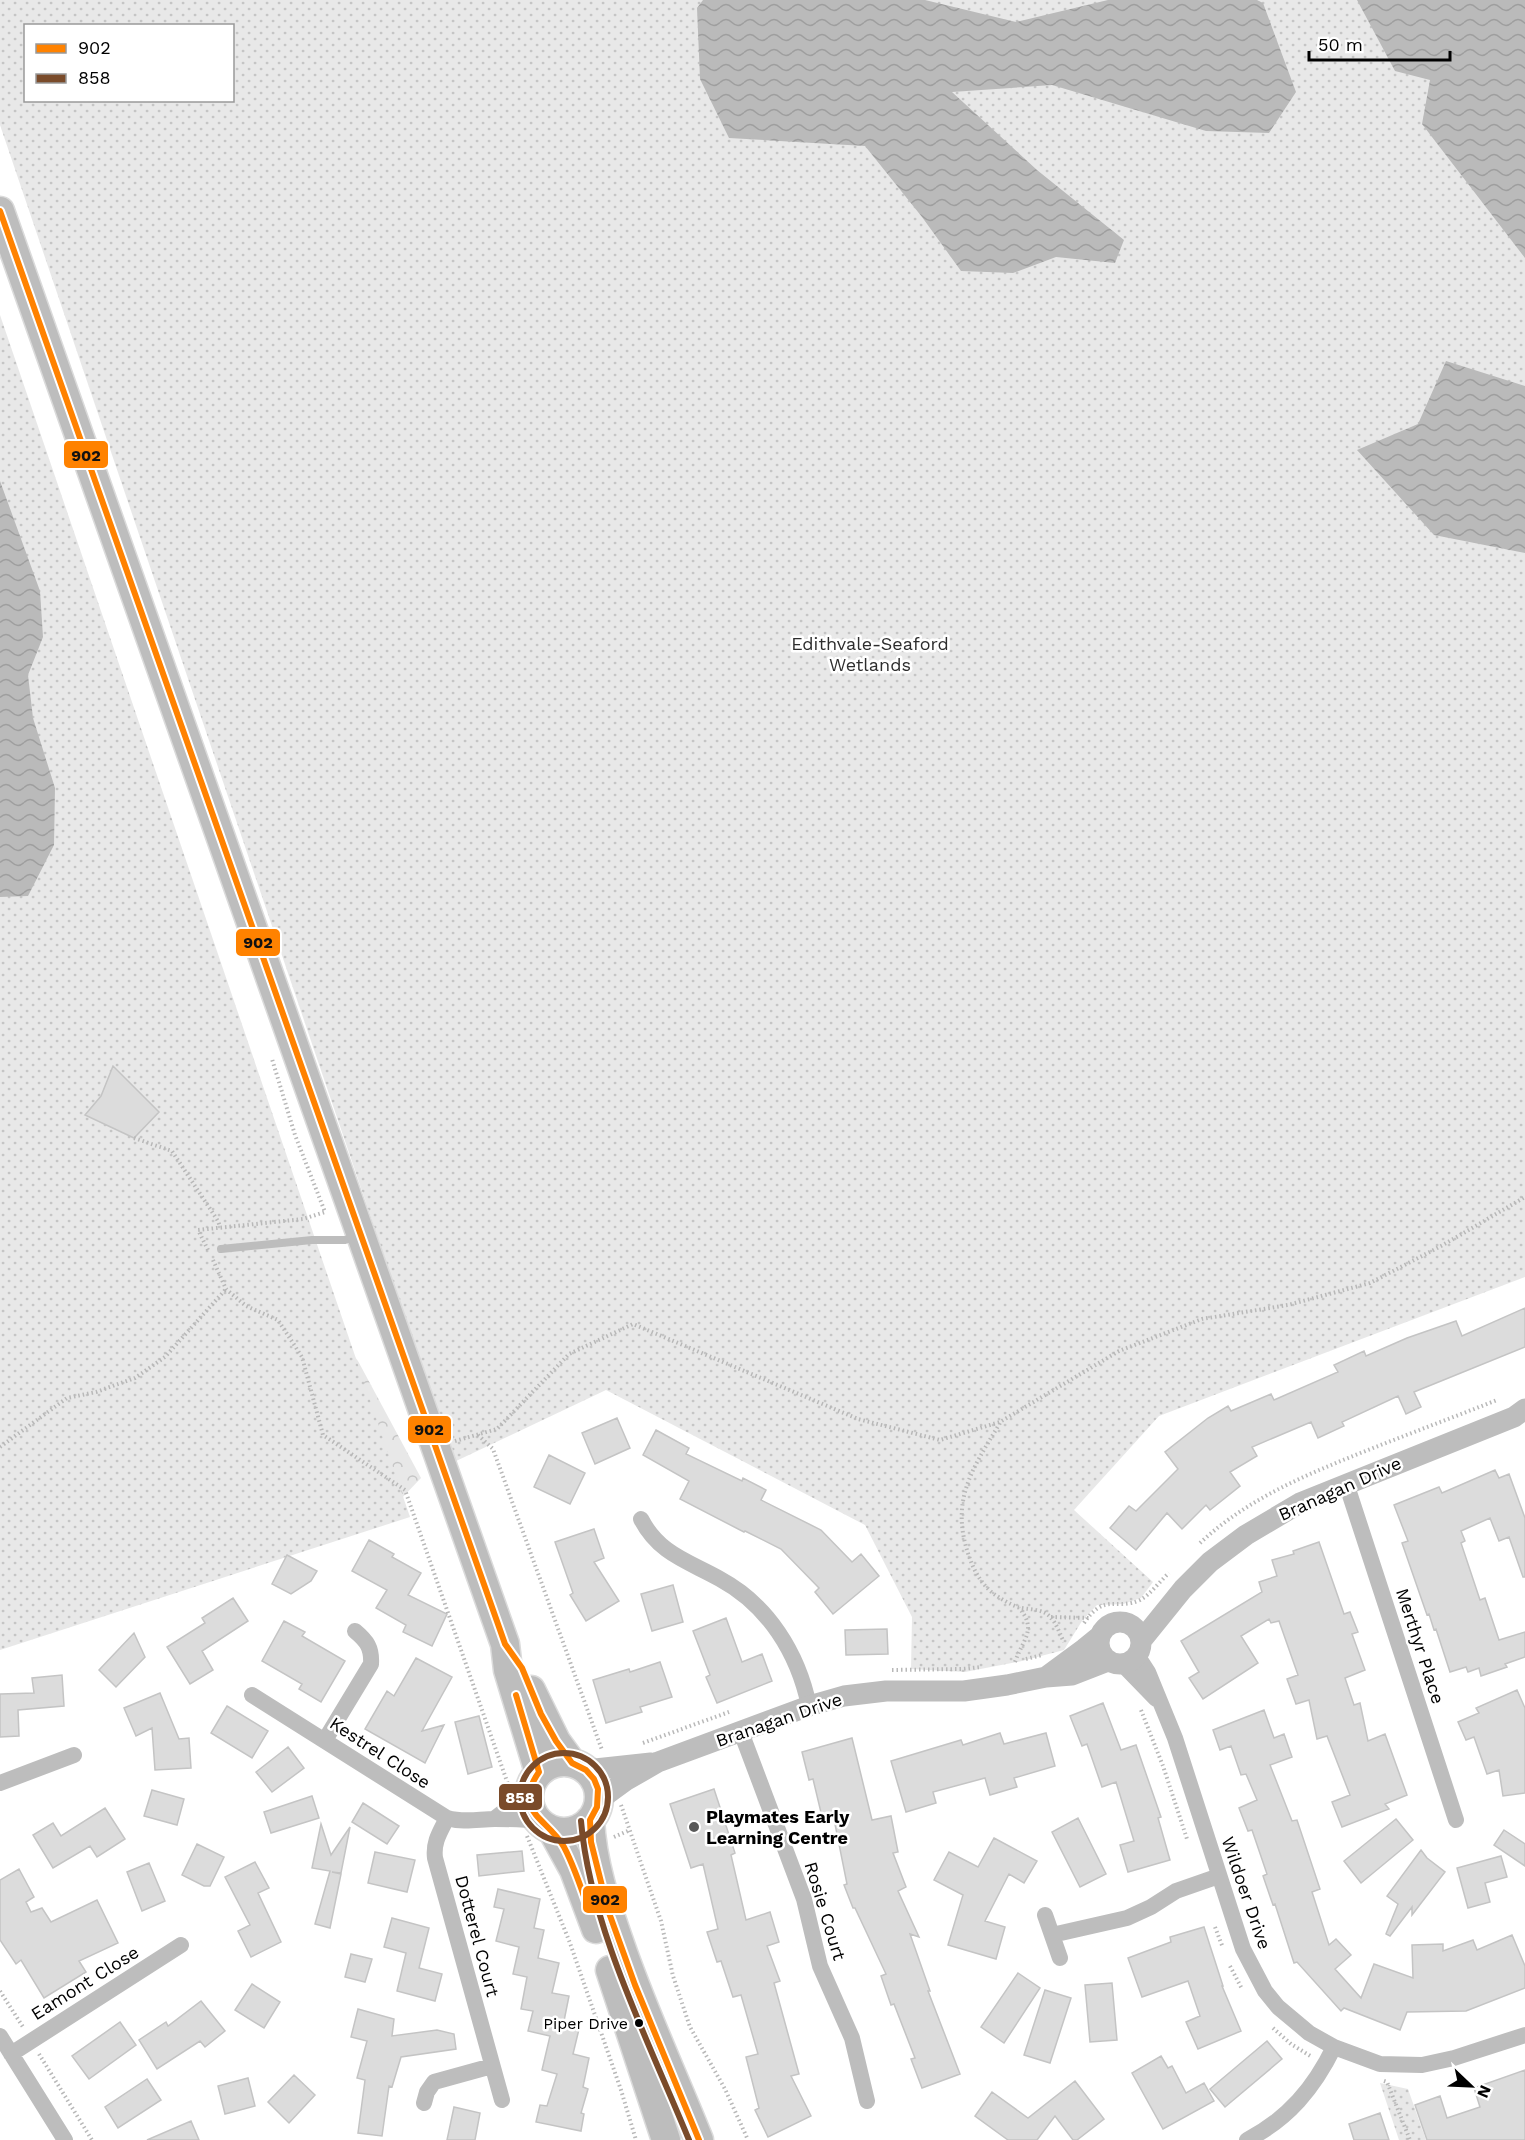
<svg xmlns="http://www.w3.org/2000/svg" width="1525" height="2140" font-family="'Work Sans',sans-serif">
<defs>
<pattern id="forest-crowns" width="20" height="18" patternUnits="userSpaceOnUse" patternTransform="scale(1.5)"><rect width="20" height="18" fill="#e8e8e8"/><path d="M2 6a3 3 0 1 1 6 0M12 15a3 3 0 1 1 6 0" fill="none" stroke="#c5c5c5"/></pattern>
<pattern id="park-dots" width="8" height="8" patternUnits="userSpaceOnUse" patternTransform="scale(1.5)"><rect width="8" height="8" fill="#e8e8e8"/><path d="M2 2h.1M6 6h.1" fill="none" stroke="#c5c5c5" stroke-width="1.8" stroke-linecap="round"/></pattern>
<pattern id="water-waves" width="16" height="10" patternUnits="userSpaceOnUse" patternTransform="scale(1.5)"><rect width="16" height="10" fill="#bababa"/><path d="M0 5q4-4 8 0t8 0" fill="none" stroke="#9e9e9e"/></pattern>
</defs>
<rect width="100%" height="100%" fill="#fff"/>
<!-- forest -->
<path fill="url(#forest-crowns)" d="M325,1318L358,1361L421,1478L399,1501Z"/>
<!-- park -->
<path fill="url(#park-dots)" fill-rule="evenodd" d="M0,0H1525V1277L1159,1416L1074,1510L1153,1582L1141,1598L1123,1604L1097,1605L1082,1621L1064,1650L1022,1661L965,1672L911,1669L912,1617L865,1525L606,1390L454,1462L0,125ZM26,26H232V100H26Z
M0,315L410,1517L0,1650Z
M1380,2083L1408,2089L1426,2140H1399Z"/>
<!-- water -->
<path fill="url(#water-waves)" d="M703,0H925L1016,22L1108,0H1257L1263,3L1296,92L1269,133L1206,131L1052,85L952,92L1037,170L1124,240L1115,263L1056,257L1013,273L961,271L922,217L865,146L729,138L700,79L697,8Z
M1357,0H1525V258L1422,124L1430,80L1395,71Z
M1446,361L1525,386V553L1434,535L1357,450L1418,424Z
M0,481L40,591L43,637L28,675L33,718L55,788L54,845L28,896L0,897Z"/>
<!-- building -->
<path fill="#dcdcdc" stroke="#c4c4c4" stroke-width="1.5" d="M113,1066L159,1112L134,1138L85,1115L101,1096Z
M1525,1308V1347L1414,1392L1421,1407L1406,1414L1398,1396L1342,1422L1344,1426L1318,1438L1311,1422L1252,1447L1257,1456L1230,1472L1240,1486L1210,1510L1206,1505L1182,1529L1167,1513L1136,1550L1110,1528L1129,1506L1136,1511L1178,1469L1165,1452L1208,1418L1228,1406L1231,1411L1271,1394L1274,1400L1338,1372L1334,1365L1364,1351L1366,1356L1407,1338L1456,1321L1462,1336Z
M617,1418L630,1448L595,1464L582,1433Z
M656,1430L689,1448L686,1454L742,1481L743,1478L766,1490L761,1500L821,1530L852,1562L861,1554L879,1576L833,1614L815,1592L819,1588L781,1549L745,1531L744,1532L680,1499L689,1481L643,1455Z
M549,1455L585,1473L570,1504L534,1487Z
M1495,1470L1499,1478L1509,1474L1525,1518V1577H1523L1509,1537L1499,1541L1490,1518L1461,1531L1465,1541L1461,1543L1480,1600L1485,1598L1499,1640L1525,1632V1657L1505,1664L1507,1667L1481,1676L1479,1668L1468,1672L1466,1667L1450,1672L1436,1629L1434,1630L1429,1614L1427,1615L1402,1543L1408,1541L1394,1505L1439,1487L1442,1493Z
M594,1529L604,1558L594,1562L619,1601L586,1621L570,1595L573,1593L555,1542Z
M369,1540L394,1554L392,1557L421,1573L408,1595L447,1614L432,1646L403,1632L406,1625L376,1608L387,1590L352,1571Z
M1319,1542L1344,1614L1350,1612L1358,1632L1352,1634L1365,1670L1345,1678L1354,1705L1360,1703L1368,1741L1385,1734L1407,1795L1385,1804L1389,1809L1342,1827L1332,1802L1350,1795L1327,1736L1317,1739L1309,1700L1296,1704L1287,1679L1298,1675L1279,1621L1271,1623L1269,1619L1241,1636L1258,1663L1203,1699L1189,1678L1199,1672L1181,1641L1262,1592L1259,1582L1277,1576L1272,1560L1294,1554L1293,1551Z
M287,1555L317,1571L311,1581L291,1594L272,1584Z
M673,1585L683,1622L652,1631L641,1594Z
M233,1598L248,1621L202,1651L213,1670L190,1684L167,1647L205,1623L202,1618Z
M726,1618L742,1662L762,1654L772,1681L717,1703L706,1677L710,1675L693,1631Z
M284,1621L305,1632L302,1636L345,1661L321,1702L299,1689L302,1684L262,1661Z
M887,1629L888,1654L846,1655L845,1630Z
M134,1633L145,1657L116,1687L99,1670Z
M416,1658L452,1677L422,1731L444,1725L425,1763L365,1729L387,1691L394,1696Z
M660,1662L672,1697L640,1707L642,1712L606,1723L593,1680L629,1669L630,1672Z
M62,1675L64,1706L18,1710L19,1736L0,1737V1694L34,1693L32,1678Z
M1517,1690L1525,1708V1793L1503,1796L1499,1770L1487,1774L1474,1737L1466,1740L1458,1722L1479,1713L1476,1708Z
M160,1693L179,1739L189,1738L191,1768L155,1770L152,1728L136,1736L124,1708Z
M1103,1703L1121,1750L1136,1745L1161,1817L1158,1818L1170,1860L1128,1872L1120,1845L1134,1841L1116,1782L1102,1787L1087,1744L1082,1746L1070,1716Z
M227,1706L268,1731L252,1758L211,1733Z
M1264,1710L1274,1738L1284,1734L1292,1757L1270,1765L1292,1821L1297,1820L1320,1889L1312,1892L1329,1945L1336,1939L1351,1955L1335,1969L1361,1998L1374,1964L1413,1978L1412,1945L1443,1944V1951L1473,1940L1477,1950L1512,1935L1525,1966V1988L1466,2011L1407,2012L1400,2030L1344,2008L1341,2011L1297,1962L1294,1963L1275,1904L1273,1905L1263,1876L1267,1874L1252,1830L1248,1831L1239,1808L1257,1800L1246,1774L1241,1775L1231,1746L1220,1750L1213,1730Z
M479,1716L492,1767L468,1774L455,1722Z
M1000,1733L1004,1744L1046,1733L1055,1766L1014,1778L1017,1787L990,1795L985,1778L933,1792L936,1803L906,1812L891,1761L961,1740L963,1745Z
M852,1738L872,1820L891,1816L898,1852L893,1853L906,1887L898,1891L919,1937L910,1934L930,1991H928L960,2074L922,2088L911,2059L915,2058L894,2004L891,2005L881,1976L886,1974L855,1908H853L844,1885L847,1884L834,1819L823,1821L813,1779L809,1780L802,1752Z
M288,1747L304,1768L272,1792L256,1772Z
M714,1789L735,1853L731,1855L746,1920L770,1912L779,1942L767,1946L780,1981L774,1983L799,2074L791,2076L811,2116L768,2137L755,2110L759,2108L746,2057L758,2054L741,1995L733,1997L721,1961L717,1962L707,1932L718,1929L703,1864L691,1868L670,1804Z
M152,1790L184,1799L177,1825L144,1816Z
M312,1796L319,1818L271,1833L264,1812Z
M363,1803L399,1826L387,1844L352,1822Z
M105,1808L125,1839L97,1857L90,1846L53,1868L33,1835L53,1823L61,1836Z
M1078,1818L1106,1874L1080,1887L1052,1832Z
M1396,1819L1413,1840L1361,1883L1344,1861Z
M321,1824L331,1855L350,1827L341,1873L332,1872L341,1874L330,1928L315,1924L330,1871L312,1868Z
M1504,1830L1525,1844V1866L1494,1845Z
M994,1838L1037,1861L1024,1883L1009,1874L985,1921L1005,1927L996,1959L948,1945L963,1895L934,1880L949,1852L978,1867Z
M197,1844L224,1857L210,1886H204L182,1875Z
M1421,1850L1427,1858L1445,1872L1412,1915V1907L1390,1936L1386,1934L1398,1904L1387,1896Z
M522,1851L524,1871L479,1876L477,1855Z
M375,1852L415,1860L407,1892L368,1883Z
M1501,1856L1507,1877L1485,1883L1490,1902L1468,1908L1457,1868Z
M255,1862L269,1888L258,1893L281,1942L251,1957L238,1931L250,1925L225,1877Z
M149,1863L165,1901L142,1911L127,1872Z
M19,1869L34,1897L26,1902L31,1912L42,1908L51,1922L97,1900L118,1943L79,1961L86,1972L44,1998L21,1960L16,1964L0,1940V1880Z
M498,1889L540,1899L534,1928L544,1930L538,1958L559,1963L552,1993L569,1996L564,2021L580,2025L573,2054L589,2058L583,2087L588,2089L581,2113L584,2114L581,2131L536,2122L540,2105L547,2106L557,2074L542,2070L550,2036L528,2031L533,2011L521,2009L527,1977L513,1974L519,1947L496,1941L504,1909L494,1907Z
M392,1918L429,1928L419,1968L442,1974L435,2001L397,1991L406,1953L384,1947Z
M1204,1927L1223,1986H1222L1241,2031L1198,2049L1186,2022L1200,2016L1188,1981L1142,1997L1128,1958L1171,1942L1170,1937Z
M351,1954L372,1959L365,1982L345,1977Z
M1018,1973L1040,1988L1004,2043L981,2027Z
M1112,1983L1117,2040L1090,2042L1085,1985Z
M252,1984L280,2002L264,2028L235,2010Z
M1045,1990L1071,1998L1050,2063L1024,2055Z
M201,2001L225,2031L205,2047L200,2041L157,2069L139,2040L166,2022L168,2026Z
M358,2009L394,2019L392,2036L437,2030L454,2034L456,2049L401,2057L392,2087L389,2086L382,2136L358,2133L365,2080L357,2078L367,2041L351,2037Z
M120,2022L136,2045L89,2079L72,2056Z
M1267,2041L1282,2059L1225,2107L1210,2089Z
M1161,2056L1168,2068L1172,2066L1186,2093L1204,2083L1214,2101L1163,2129L1132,2073Z
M1525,2070V2140H1427L1415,2105L1440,2096L1447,2118L1480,2107L1474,2088Z
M294,2075L315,2095L289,2123L268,2102Z
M248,2078L255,2106L225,2114L218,2086Z
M147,2079L161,2100L118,2128L105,2107Z
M1075,2081L1104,2119L1077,2140H1073L1055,2116L1037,2140H1008L975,2116L992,2092L1028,2118Z
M454,2107L480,2113L475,2140H447Z
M1380,2113L1389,2140H1354L1349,2124Z
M191,2121L199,2140H147Z"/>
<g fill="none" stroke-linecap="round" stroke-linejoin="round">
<defs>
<path id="trunk" d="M0,211L505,1644L508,1670L539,1772
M531,1690L556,1741L572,1763
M529 1797a35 35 0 1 1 70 0a35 35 0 1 1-70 0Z
M590,1820C592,1863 606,1904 620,1944C643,2011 673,2075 699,2140
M552,1830L574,1870L596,1929
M610,1970L666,2140"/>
</defs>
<!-- trunk casing -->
<use href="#trunk" stroke="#dbdbdb" stroke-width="31"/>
<!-- path -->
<path stroke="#b8b8b8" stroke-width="4" stroke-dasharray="1.5 3" stroke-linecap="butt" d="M134,1138L172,1151L218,1221L220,1227
M208,1250L198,1230L303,1219L325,1212L295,1135L272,1059
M213,1260L226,1289L246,1306L278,1320L302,1357L323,1435L405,1490L509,1787
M1000,1423C971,1471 949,1502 970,1559C975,1573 984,1588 997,1596C1003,1600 1010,1604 1017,1607C1028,1610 1044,1608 1051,1618C1057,1624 1060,1635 1064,1642
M478,1435L493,1449L602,1750
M455,1441L497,1429L569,1354L633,1324L858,1419L940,1440L1000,1422L1119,1351L1202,1319L1288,1305L1370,1283L1443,1245L1525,1197
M0,1447L67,1398L96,1392L135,1378L165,1357L226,1289
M1200,1543C1248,1498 1308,1474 1368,1450C1411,1433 1454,1417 1497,1400
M1051,1617L1089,1618
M1084,1623C1105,1592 1116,1611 1140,1600C1150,1595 1160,1581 1169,1573
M1026,1659L1042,1655
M1015,1662C1022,1641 1038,1629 1019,1608
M892,1670L962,1669L981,1667
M1141,1710L1163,1766L1187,1839
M643,1743L729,1712
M621,1805L661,1921L673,1976L690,2027L725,2089L748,2140
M527,1836L570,1943L621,2090L636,2140
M614,1837L630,1830
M1215,1927L1223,1948
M1230,1966L1242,1989
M0,1991L23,2027
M1273,2028L1291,2044L1312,2057
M39,2054L92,2140
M1384,2081L1387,2082L1410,2140"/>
<!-- service -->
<path stroke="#bdbdbd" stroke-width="8" d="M221,1249L312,1240H345L357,1236"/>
<!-- minor -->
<path stroke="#bdbdbd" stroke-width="16" d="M1346,1483L1456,1820
M641,1519C659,1554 688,1561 720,1579C768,1605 798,1653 809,1706
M1137,1655L1148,1672L1175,1738L1243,1949L1265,1991L1278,2007L1309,2033L1334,2047L1380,2064L1422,2065L1454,2058L1525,2035
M1122,1664L1156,1699
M252,1695L447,1818C464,1823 479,1819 495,1819C510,1819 524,1819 538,1821
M741,1732L804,1899L820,1966L852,2038L867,2101
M325,1740L371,1664C372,1648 367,1641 355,1631
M0,1783L74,1755
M447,1818C440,1832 433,1842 435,1858L502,2100
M494,1819L530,1791
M1045,1915L1060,1958
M1052,1935L1127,1918L1151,1907L1176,1891L1219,1876
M0,2036L65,2140
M11,2054L181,1945
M424,2103L427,2092L434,2082L492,2066
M1247,2140C1288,2119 1314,2088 1334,2047"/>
<!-- tertiary -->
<path stroke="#bdbdbd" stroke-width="21" d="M1099 1643a21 21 0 1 1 42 0a21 21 0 1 1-42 0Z
M1141,1641L1183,1589L1210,1562L1246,1535L1300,1503L1514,1417L1525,1409
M1046,1677L1084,1649L1100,1636
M586,1770L651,1763
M599,1800L625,1781L658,1762L809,1706L844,1696L886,1691H964L1007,1685L1046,1677L1072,1675L1108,1661"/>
<!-- trunk -->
<use href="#trunk" stroke="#bdbdbd" stroke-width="28"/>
<defs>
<path id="bus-1" d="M0,211L505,1644L522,1668L541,1714L556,1741L572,1763L586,1770L594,1779L598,1789L597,1807L590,1820L591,1842L608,1910L635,1985L699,2140
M516,1695L539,1772C511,1812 548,1818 564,1847C574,1866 581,1887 588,1908"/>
<path id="bus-2" d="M520 1797a44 44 0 1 1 88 0a44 44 0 1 1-88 0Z
M581,1821C590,1927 649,2042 689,2140"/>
</defs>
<!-- bus-1 casing -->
<use href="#bus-1" stroke="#fff" stroke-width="10"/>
<!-- bus-2 casing -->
<use href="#bus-2" stroke="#fff" stroke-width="10"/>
<!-- bus-1 -->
<use href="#bus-1" stroke="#ff8200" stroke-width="6"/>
<!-- bus-2 -->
<use href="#bus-2" stroke="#7a4b2a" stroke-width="6"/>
</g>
<!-- markers -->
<circle fill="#595959" stroke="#fff" stroke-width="2" cx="694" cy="1827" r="6"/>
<circle fill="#000" stroke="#fff" stroke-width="2" cx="639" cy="2023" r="5"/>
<g text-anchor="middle" stroke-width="5" stroke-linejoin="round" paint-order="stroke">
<!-- bus labels -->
<g font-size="16" fill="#000" stroke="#fff" text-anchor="end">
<text x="628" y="2029">Piper Drive</text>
</g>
<!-- park labels -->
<g font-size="18" fill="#2d2d2d" stroke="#fff">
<text x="870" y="650">Edithvale-Seaford<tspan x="870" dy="21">Wetlands</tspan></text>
</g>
<!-- street labels -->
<g font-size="18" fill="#000" stroke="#fff">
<text transform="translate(1340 1489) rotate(-24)" y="6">Branagan Drive</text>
<text transform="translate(1420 1646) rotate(72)" y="6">Merthyr Place</text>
<text transform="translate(779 1720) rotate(-19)" y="6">Branagan Drive</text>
<text transform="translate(380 1753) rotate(33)" y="6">Kestrel Close</text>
<text transform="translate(1246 1893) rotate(71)" y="6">Wildoer Drive</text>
<text transform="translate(825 1911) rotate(73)" y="6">Rosie Court</text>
<text transform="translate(477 1936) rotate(75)" y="6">Dotterel Court</text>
<text transform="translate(85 1983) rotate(-32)" y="6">Eamont Close</text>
</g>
<!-- poi labels -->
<g font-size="18" font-weight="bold" fill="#000" stroke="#fff" text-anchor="start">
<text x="706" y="1823">Playmates Early<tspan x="706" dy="21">Learning Centre</tspan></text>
</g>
</g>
<g stroke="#fff" stroke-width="2">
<rect x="63" y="440" width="46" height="29" rx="6" fill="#ff8200"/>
<rect x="235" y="928" width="46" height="29" rx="6" fill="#ff8200"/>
<rect x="407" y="1415" width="45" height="29" rx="6" fill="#ff8200"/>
<rect x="498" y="1783" width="45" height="28" rx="6" fill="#7a4b2a"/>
<rect x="582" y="1885" width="46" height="29" rx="6" fill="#ff8200"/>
</g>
<g font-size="16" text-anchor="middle" font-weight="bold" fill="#fff">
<text x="520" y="1803">858</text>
</g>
<g font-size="16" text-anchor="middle" font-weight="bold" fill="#111">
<text x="86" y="461">902</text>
<text x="258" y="948">902</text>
<text x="429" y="1435">902</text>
<text x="605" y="1905">902</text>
</g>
<!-- legend -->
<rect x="24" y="24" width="210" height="78" fill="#ffffff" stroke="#999999" stroke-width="1.5"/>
<rect x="36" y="44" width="30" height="9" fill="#ff8200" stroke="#999999" stroke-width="1.5"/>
<text x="78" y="54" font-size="18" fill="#000000">902</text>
<rect x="36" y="74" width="30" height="9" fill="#7a4b2a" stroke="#999999" stroke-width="1.5"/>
<text x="78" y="84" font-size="18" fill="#000000">858</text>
<!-- north arrow -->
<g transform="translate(1471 2086) rotate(113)" stroke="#ffffff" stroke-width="4.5" paint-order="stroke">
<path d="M0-4.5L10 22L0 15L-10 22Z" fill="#000000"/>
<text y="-9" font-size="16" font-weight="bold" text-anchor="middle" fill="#000000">N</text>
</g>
<!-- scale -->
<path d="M1309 51v9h141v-9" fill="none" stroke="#000000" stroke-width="3"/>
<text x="1318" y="51" font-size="18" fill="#000000" stroke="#ffffff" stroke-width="4.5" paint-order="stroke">50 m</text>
</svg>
